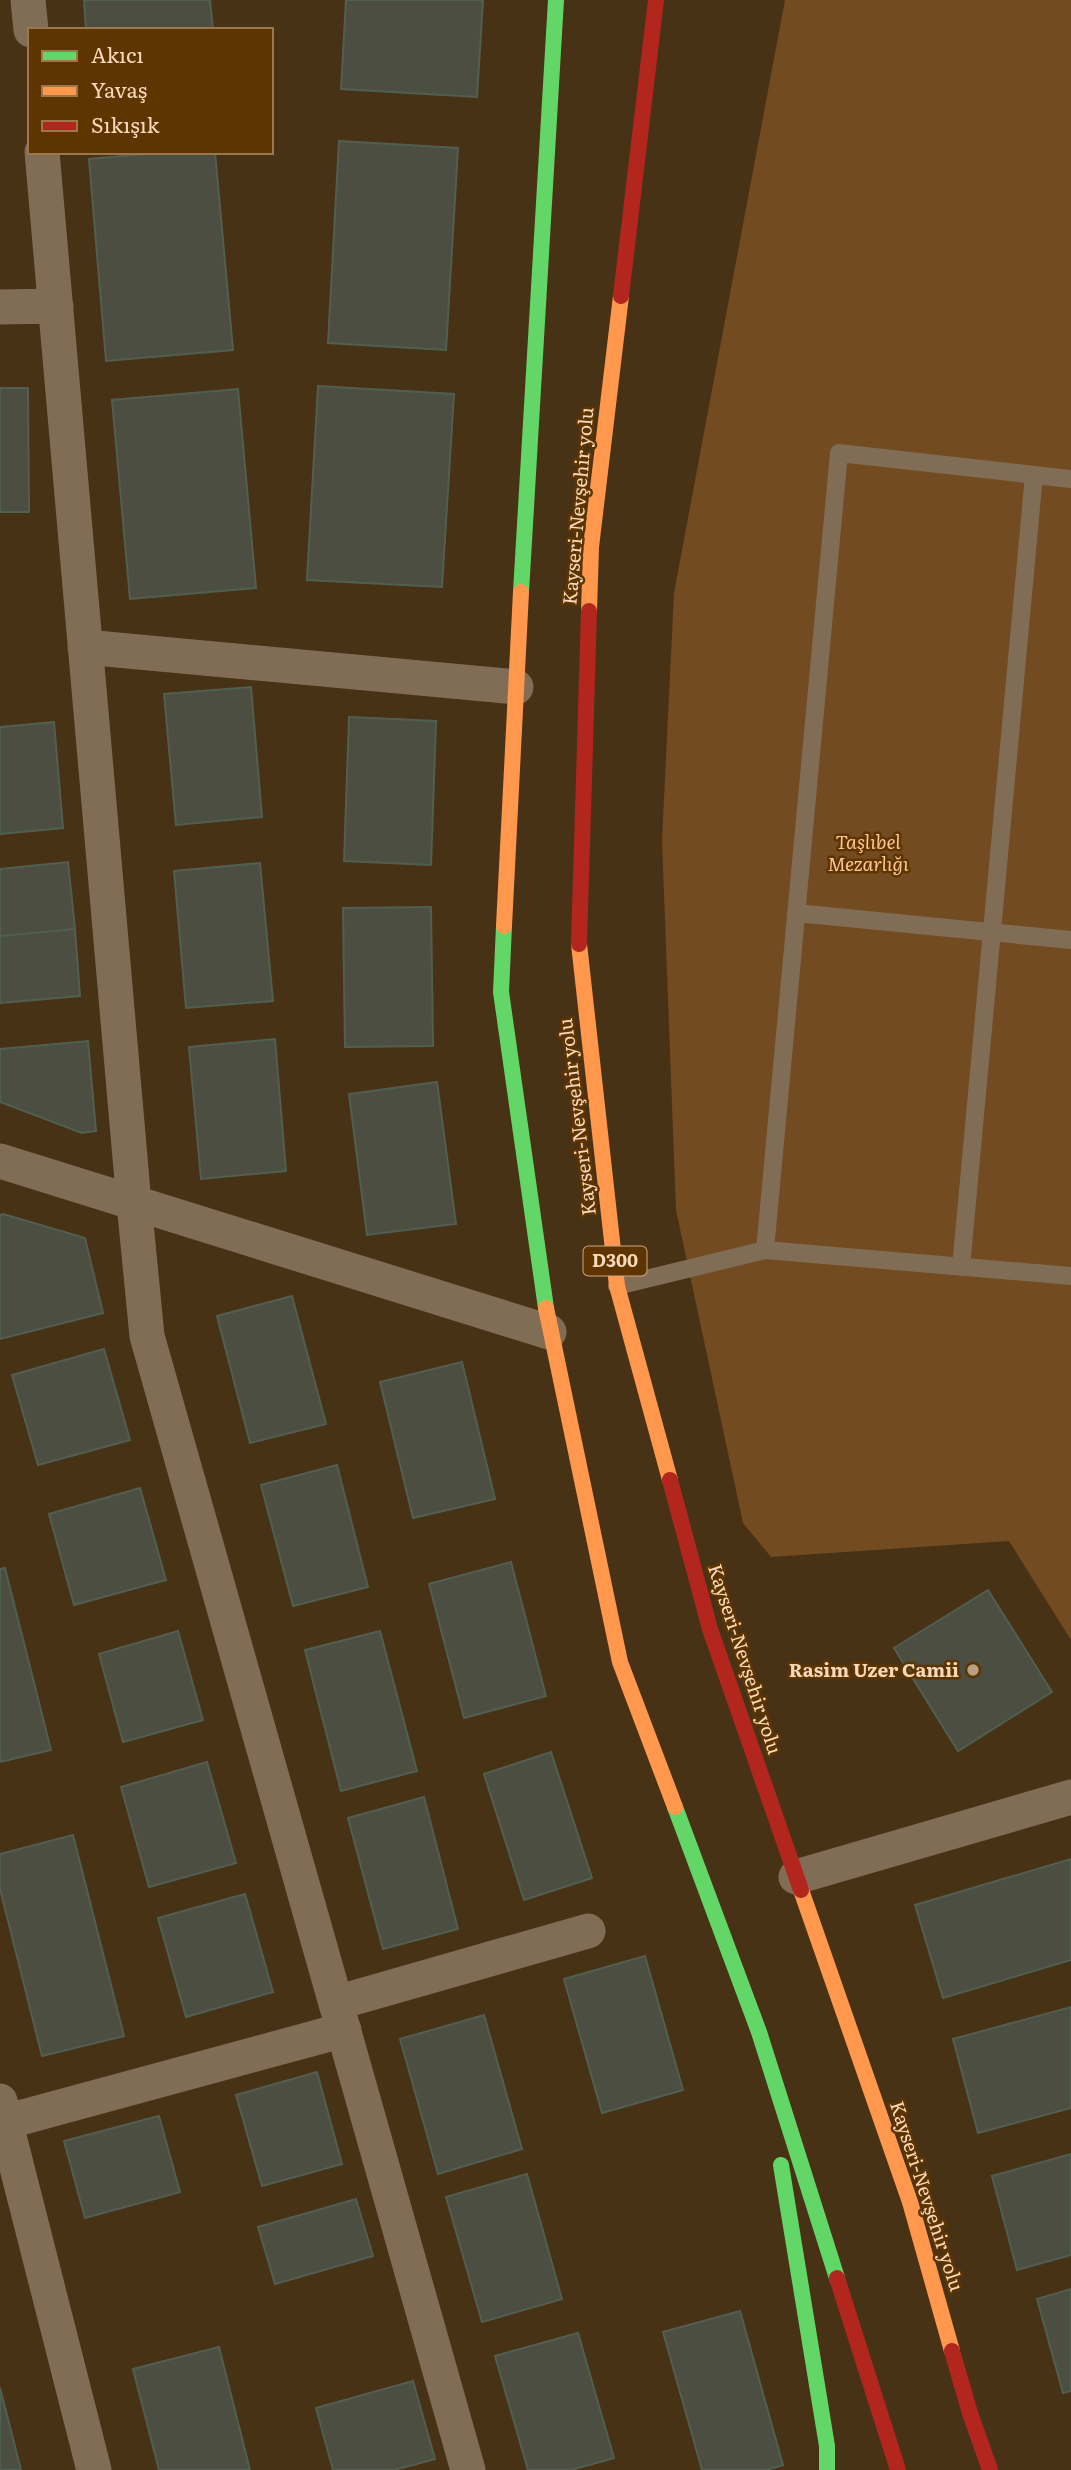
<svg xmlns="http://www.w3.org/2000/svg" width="1071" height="2470" font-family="Literata,serif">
<rect width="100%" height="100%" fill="#483216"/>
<!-- green -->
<path fill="#724b21" d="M785,0H1071V1640L1009,1541L771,1557L743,1523L676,1210L662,840L674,593Z"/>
<!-- building -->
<path fill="#4b4e40" stroke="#515f50" stroke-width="2" d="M84,0H210L213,30H86Z
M346,0H483L477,97L341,89Z
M339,141L458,148L446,350L328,343Z
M168,152H215L233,350L106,361L89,159Z
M318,386L454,394L442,587L307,580Z
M0,388H28L29,512H0Z
M238,389L256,588L130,599L112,400Z
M251,687L262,817L176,825L164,694Z
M349,717L436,721L431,865L344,861Z
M54,722L63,828L0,834V727Z
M68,862L75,929L0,936V869Z
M260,863L273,1001L186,1008L174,871Z
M431,907L433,1046L345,1047L343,908Z
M75,929L80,996L0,1003V936Z
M275,1039L286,1171L201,1179L189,1047Z
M88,1041L96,1131L82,1133L0,1102V1049Z
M437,1082L456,1224L367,1235L349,1094Z
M3,1214L85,1238L103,1313L0,1339V1215Z
M292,1296L326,1424L250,1443L217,1316Z
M104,1349L130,1440L38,1465L12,1375Z
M462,1362L495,1499L413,1518L380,1382Z
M337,1465L368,1587L293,1606L261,1485Z
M140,1488L166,1580L74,1605L49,1514Z
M511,1562L546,1696L464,1718L429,1584Z
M5,1568L51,1750L0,1762V1569Z
M988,1590L1052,1692L958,1751L894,1648Z
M178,1631L203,1720L123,1742L99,1654Z
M380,1631L417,1771L341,1791L305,1650Z
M551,1752L592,1878L524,1900L484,1774Z
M207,1762L236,1863L149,1887L121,1787Z
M424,1797L458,1929L383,1949L348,1818Z
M73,1835L124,2036L42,2056L0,1889V1854Z
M1071,1859V1960L943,1998L915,1905Z
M245,1894L273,1992L186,2017L158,1918Z
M645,1956L683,2090L602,2113L564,1979Z
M1071,2007V2108L978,2133L953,2039Z
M484,2015L522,2149L438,2174L400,2039Z
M317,2072L342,2164L262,2186L236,2095Z
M159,2116L180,2192L85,2218L64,2141Z
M1071,2154V2255L1017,2270L992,2176Z
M527,2174L562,2299L482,2322L446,2197Z
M356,2199L373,2256L275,2284L258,2227Z
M1071,2289V2391L1063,2393L1037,2299Z
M740,2311L783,2465L766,2470H702L663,2332Z
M578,2333L614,2458L571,2470H528L495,2356Z
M219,2347L250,2470H159L133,2369Z
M413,2381L435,2459L394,2470H333L316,2408Z
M0,2388L21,2470H0Z"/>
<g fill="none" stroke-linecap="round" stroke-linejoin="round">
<!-- lane -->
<path stroke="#816c55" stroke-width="18" d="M796,913L1071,940
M765,1250L839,453L1071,479
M961,1267L1034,475
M617,1286L765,1250L1071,1276"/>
<!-- street -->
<path stroke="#816c55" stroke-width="35" d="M28,0L31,30
M42,152L134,1203L147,1336L468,2470
M0,307L56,306
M85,647L516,687
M0,1161L549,1332
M796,1877L1071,1797
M336,2003L588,1931
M0,2101L94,2470
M5,2122L344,2030"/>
<!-- fast -->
<path stroke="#63d668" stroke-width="16" d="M521,592L556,0
M504,926L501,992L546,1308
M675,1807L759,2032L837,2278
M781,2165L827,2446V2470"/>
<!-- slow -->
<path stroke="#ff974d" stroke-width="16" d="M589,611L591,547L621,296
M504,926L521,592
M579,944L617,1286L670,1480
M546,1308L620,1662L675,1807
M801,1890L910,2202L952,2351"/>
<!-- jam -->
<path stroke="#b3261e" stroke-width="16" d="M621,296L656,0
M579,944L589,611
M670,1480L710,1629L801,1890
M837,2278L898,2470
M952,2351L970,2413L990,2470"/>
</g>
<!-- markers -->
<circle fill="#bb9f81" stroke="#5e3500" stroke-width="2.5" cx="973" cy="1670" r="7"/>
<g text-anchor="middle" stroke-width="5" stroke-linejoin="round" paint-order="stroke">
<!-- shield labels -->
<rect fill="#5e3500" stroke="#caa883" stroke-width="2" x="583.5" y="1246.5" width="63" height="29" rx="5"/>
<g font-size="18" font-weight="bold" fill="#f9d9bb">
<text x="615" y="1267">D300</text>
</g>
<!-- street labels -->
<g font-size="19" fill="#f9d9bb" stroke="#5e3500">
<text transform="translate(578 506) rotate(-85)" y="7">Kayseri-Nevşehir yolu</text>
<text transform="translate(577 1117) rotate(-97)" y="7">Kayseri-Nevşehir yolu</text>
<text transform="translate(745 1659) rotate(72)" y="7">Kayseri-Nevşehir yolu</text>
<text transform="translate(927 2196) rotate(72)" y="7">Kayseri-Nevşehir yolu</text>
</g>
<!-- park labels -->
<g font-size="19" font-style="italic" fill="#fdc691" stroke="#5e3500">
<text x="868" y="849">Taşlıbel<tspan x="868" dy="22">Mezarlığı</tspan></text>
</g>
<!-- poi labels -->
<g font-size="19" font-weight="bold" fill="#f9d9bb" stroke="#5e3500" text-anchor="end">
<text x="959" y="1677">Rasim Uzer Camii</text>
</g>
</g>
<!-- legend -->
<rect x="28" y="28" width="245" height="126" fill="#5e3500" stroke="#9c774b" stroke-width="2"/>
<rect x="42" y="51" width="35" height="10" fill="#63d668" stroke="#9c774b" stroke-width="2"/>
<text x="91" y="63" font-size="21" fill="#f9d9bb">Akıcı</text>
<rect x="42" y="86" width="35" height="10" fill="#ff974d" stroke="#9c774b" stroke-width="2"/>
<text x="91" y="98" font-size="21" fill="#f9d9bb">Yavaş</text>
<rect x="42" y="121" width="35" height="10" fill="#b3261e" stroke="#9c774b" stroke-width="2"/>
<text x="91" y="133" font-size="21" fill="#f9d9bb">Sıkışık</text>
</svg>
